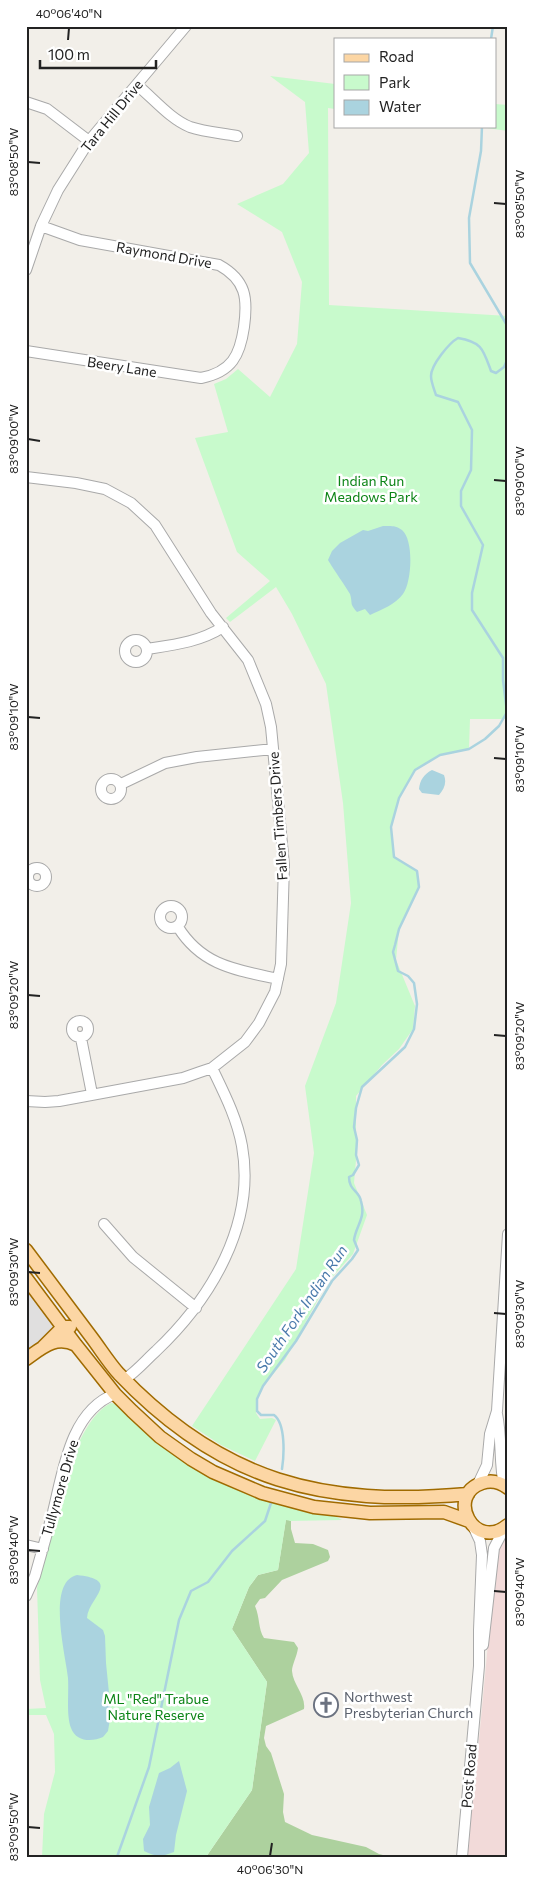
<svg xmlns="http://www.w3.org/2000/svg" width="534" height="1883" font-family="Commissioner,sans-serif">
<rect width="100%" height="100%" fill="#f2efe9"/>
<!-- residential -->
<path fill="#e0dfdf" d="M26,1283L55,1323L54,1331L26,1353Z"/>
<!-- commercial -->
<path fill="#f2dad9" d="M508,1533V1857H466L477,1761L492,1601L498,1554L505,1536Z"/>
<!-- forest -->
<path fill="#add19e" d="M286,1519L291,1521V1529L295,1543L313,1544L328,1550L330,1557L328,1561L282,1580L265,1598L260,1599L255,1606C260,1617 258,1629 264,1638L294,1642L298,1648C297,1656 292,1665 292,1671C293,1685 306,1695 304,1709L266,1726L264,1738L266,1746L271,1753L284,1794L283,1812L285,1822L312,1835L366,1847L379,1854L391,1857H206L252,1790L267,1682L232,1629L249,1587L258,1575L278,1570Z"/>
<!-- park -->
<path fill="#c8facc" d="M270,76L335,84V109L328,108L329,305L508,316V719H470L469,749L440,755L415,770L399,798L391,826L394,857L417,871L419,887L399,929L396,960L415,1006L413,1029L399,1049L382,1065L356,1096V1160L354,1183L367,1215L353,1254L327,1283L285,1360L263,1386L256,1402V1413L260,1419L272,1418L276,1420L255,1461L221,1445L192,1426L296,1269L314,1153L305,1086L336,1003L351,903L343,803L326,684L292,614L276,587L230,622L226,618L270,581L237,552L195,438L228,432L214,384L226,379L238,369L270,397L297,344L302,282L282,232L237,204L283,184L309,153L305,102Z
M495,104L508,105V131L473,126H495Z
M111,1403L116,1404L266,1500L296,1509L335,1516L342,1520L291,1521L286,1520L278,1570L258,1575L249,1587L232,1629L267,1682L252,1790L206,1857H42L44,1814L55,1772L54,1734L46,1715H26V1709L46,1708L40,1680L37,1588L75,1451C82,1435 94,1411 111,1403Z"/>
<!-- water -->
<path fill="#aad3df" d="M383,526C390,526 396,525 402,530C414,540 412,582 403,594C396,604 381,610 370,615L365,609L357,612C349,603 353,604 350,594C348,590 332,567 328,560L332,551L340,543L363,530L368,531Z
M432,770L444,775C447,783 444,789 439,795L422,793L419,789C420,780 424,774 432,770Z
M77,1575C123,1580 88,1598 87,1618L103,1630L105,1636L106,1663L111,1713L108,1731L103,1737C92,1742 76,1742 71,1728C66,1715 69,1693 68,1678C66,1656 46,1582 77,1575Z
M179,1761L187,1791L176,1835L174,1852C161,1857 156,1857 144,1851L143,1839L150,1825L149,1807L159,1773L170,1768Z"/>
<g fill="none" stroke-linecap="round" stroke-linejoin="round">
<!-- stream -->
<path stroke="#aad3df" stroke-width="2.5" d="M491,39L493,26
M482,126L481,151L469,218L470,263L508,327
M282,1469C284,1456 286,1424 274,1415H261L257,1411V1399L263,1386L296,1341L332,1281L352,1259L358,1250L354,1240C356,1225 366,1219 361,1201C359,1190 349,1191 349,1177L353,1175L359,1165L356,1155L357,1140L354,1127L356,1108L362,1087L405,1047L414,1029L417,1004L414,983L408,976L398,971L393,952L395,945L399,929L419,887L417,871L394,857L391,827L399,798L415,770L440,755L469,749L485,739L499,726L507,712L503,680V658L472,610V593L483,545L461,506V491L471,470L472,430L458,402L436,395C434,389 431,382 431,376C431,365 449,343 458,338C482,342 483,349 491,371L496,373L504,367L508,358
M117,1857L149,1767L179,1620L191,1591L208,1582L232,1551L265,1521L271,1503"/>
<defs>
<path id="minor" d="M137,85C153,98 170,119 190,127C205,132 221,133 237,136
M26,102L47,109L89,141
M26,270L41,226L58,190L89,141L186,26
M26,351L201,378C232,372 240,355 244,327C248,298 246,280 219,265L80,240L41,226
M26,477L76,483L105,489L131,503L155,525L211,613L248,660L266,704L271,727L284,865L281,964L275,992L259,1023L245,1042L212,1068L200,1072L183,1078L59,1101L45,1102L26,1101
M125 651a11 11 0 1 1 22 0a11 11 0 1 1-22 0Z
M147,649C173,645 200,642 223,627
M101 789a10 10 0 1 1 20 0a10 10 0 1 1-20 0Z
M121,784L165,763L197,757L273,749
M28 877a9 9 0 1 1 18 0a9 9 0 1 1-18 0Z
M160 917a11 11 0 1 1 22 0a11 11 0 1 1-22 0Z
M178,927C202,966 237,970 278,979
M72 1029a8 8 0 1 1 16 0a8 8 0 1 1-16 0Z
M81,1038L92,1094
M104,1224L133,1257L196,1308
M125,1379C137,1371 146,1360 156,1351C211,1299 256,1224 242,1146C237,1118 224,1093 212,1068
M497,1414C502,1438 499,1462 504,1486
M478,1484L487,1465L490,1434L497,1411L508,1234
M26,1545L43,1549
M26,1596L35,1576C41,1555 47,1533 53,1512C63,1472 70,1411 115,1394
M483,1645L494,1548L505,1527
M462,1857L479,1666V1630L482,1555L480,1541L473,1526"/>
<path id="major" d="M26,1250C48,1279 70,1309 92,1338C101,1350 109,1363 119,1374C222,1482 323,1507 468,1494
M26,1278L76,1345L115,1394L132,1411L160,1437L191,1459L213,1472L262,1493L314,1507L370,1513L444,1512L469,1521
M43,1347L63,1327H70
M26,1359C43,1347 56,1335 76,1345
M508,1488C500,1482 491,1480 482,1483C445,1495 474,1553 508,1525"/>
</defs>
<!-- minor casing -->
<use href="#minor" stroke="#a9a9a9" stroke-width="12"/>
<!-- major casing -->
<use href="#major" stroke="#a06b00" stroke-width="15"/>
<!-- minor -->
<use href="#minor" stroke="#fff" stroke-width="10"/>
<!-- major -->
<use href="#major" stroke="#fcd6a4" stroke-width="12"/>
</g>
<!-- ticks -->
<path fill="none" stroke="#222" stroke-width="2" d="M68,40L69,28M28,162L40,163M494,203L506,204M28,439L40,441M494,480L506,481M28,717L40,718M494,758L506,759M28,995L40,996M494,1035L506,1036M28,1272L40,1273M494,1313L506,1314M28,1550L40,1551M494,1591L506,1592M28,1827L40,1828M270,1856L272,1843"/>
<!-- icons -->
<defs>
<symbol id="church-ring" viewBox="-11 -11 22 22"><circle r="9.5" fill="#fff" stroke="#6b7280" stroke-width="1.5"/><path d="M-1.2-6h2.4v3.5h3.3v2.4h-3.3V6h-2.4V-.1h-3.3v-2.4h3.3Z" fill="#6b7280"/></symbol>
</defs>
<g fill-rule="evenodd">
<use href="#church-ring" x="312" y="1691" width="28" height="28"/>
</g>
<g text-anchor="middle" stroke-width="5" stroke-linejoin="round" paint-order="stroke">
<!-- street labels -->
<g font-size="14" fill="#222" stroke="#fff">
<text transform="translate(112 116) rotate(-51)" y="5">Tara Hill Drive</text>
<text transform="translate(164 255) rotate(10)" y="5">Raymond Drive</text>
<text transform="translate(122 367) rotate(9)" y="5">Beery Lane</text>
<text transform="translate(278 816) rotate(-94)" y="5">Fallen Timbers Drive</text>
<text transform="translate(60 1488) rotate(-74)" y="5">Tullymore Drive</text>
<text transform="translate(469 1776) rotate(-85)" y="5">Post Road</text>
</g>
<!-- park labels -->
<g font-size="14" fill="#0c8416" stroke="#fff">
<text x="371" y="486">Indian Run<tspan x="371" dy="16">Meadows Park</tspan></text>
<text x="156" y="1704">ML "Red" Trabue<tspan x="156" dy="16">Nature Reserve</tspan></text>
</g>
<!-- worship labels -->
<g font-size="14" fill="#5b616d" stroke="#fff" text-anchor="start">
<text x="344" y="1702">Northwest<tspan x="344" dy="16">Presbyterian Church</tspan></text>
</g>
<!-- water labels -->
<g font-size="15" font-style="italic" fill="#4a7aab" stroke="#fff">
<text transform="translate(302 1309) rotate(-56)" y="5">South Fork Indian Run</text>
</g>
</g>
<!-- border -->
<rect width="534" height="1883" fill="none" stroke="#ffffff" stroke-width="55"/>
<!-- legend -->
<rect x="334" y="38" width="162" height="90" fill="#ffffff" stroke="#a7a7a7"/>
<rect x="344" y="54" width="25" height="8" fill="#fcd6a4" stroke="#a7a7a7"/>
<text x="379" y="62" font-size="15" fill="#222222">Road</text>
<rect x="344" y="75" width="25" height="15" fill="#c8facc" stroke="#a7a7a7"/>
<text x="379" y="88" font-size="15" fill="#222222">Park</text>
<rect x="344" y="100" width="25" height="15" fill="#aad3df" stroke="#a7a7a7"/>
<text x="379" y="112" font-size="15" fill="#222222">Water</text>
<!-- scale -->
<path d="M40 60v8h116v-8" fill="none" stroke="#222222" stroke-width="2.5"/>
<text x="48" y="60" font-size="15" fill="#222222" stroke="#ffffff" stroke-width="4" paint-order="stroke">100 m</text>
<rect x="28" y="28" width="478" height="1828" fill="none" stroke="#222" stroke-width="2"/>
<g font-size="12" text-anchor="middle" fill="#222">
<text x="69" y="18">40°06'40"N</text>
<text transform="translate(14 162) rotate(-90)" y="4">83°08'50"W</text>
<text transform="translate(520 204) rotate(-90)" y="4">83°08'50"W</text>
<text transform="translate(14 439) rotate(-90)" y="4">83°09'00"W</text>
<text transform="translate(520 481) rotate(-90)" y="4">83°09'00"W</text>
<text transform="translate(14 717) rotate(-90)" y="4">83°09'10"W</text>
<text transform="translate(520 759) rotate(-90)" y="4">83°09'10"W</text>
<text transform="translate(14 995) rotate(-90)" y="4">83°09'20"W</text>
<text transform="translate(520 1036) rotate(-90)" y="4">83°09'20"W</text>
<text transform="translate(14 1272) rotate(-90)" y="4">83°09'30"W</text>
<text transform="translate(520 1314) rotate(-90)" y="4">83°09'30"W</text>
<text transform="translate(14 1550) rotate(-90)" y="4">83°09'40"W</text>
<text transform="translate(520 1592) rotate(-90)" y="4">83°09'40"W</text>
<text transform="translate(14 1827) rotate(-90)" y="4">83°09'50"W</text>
<text x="270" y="1874">40°06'30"N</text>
</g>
</svg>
